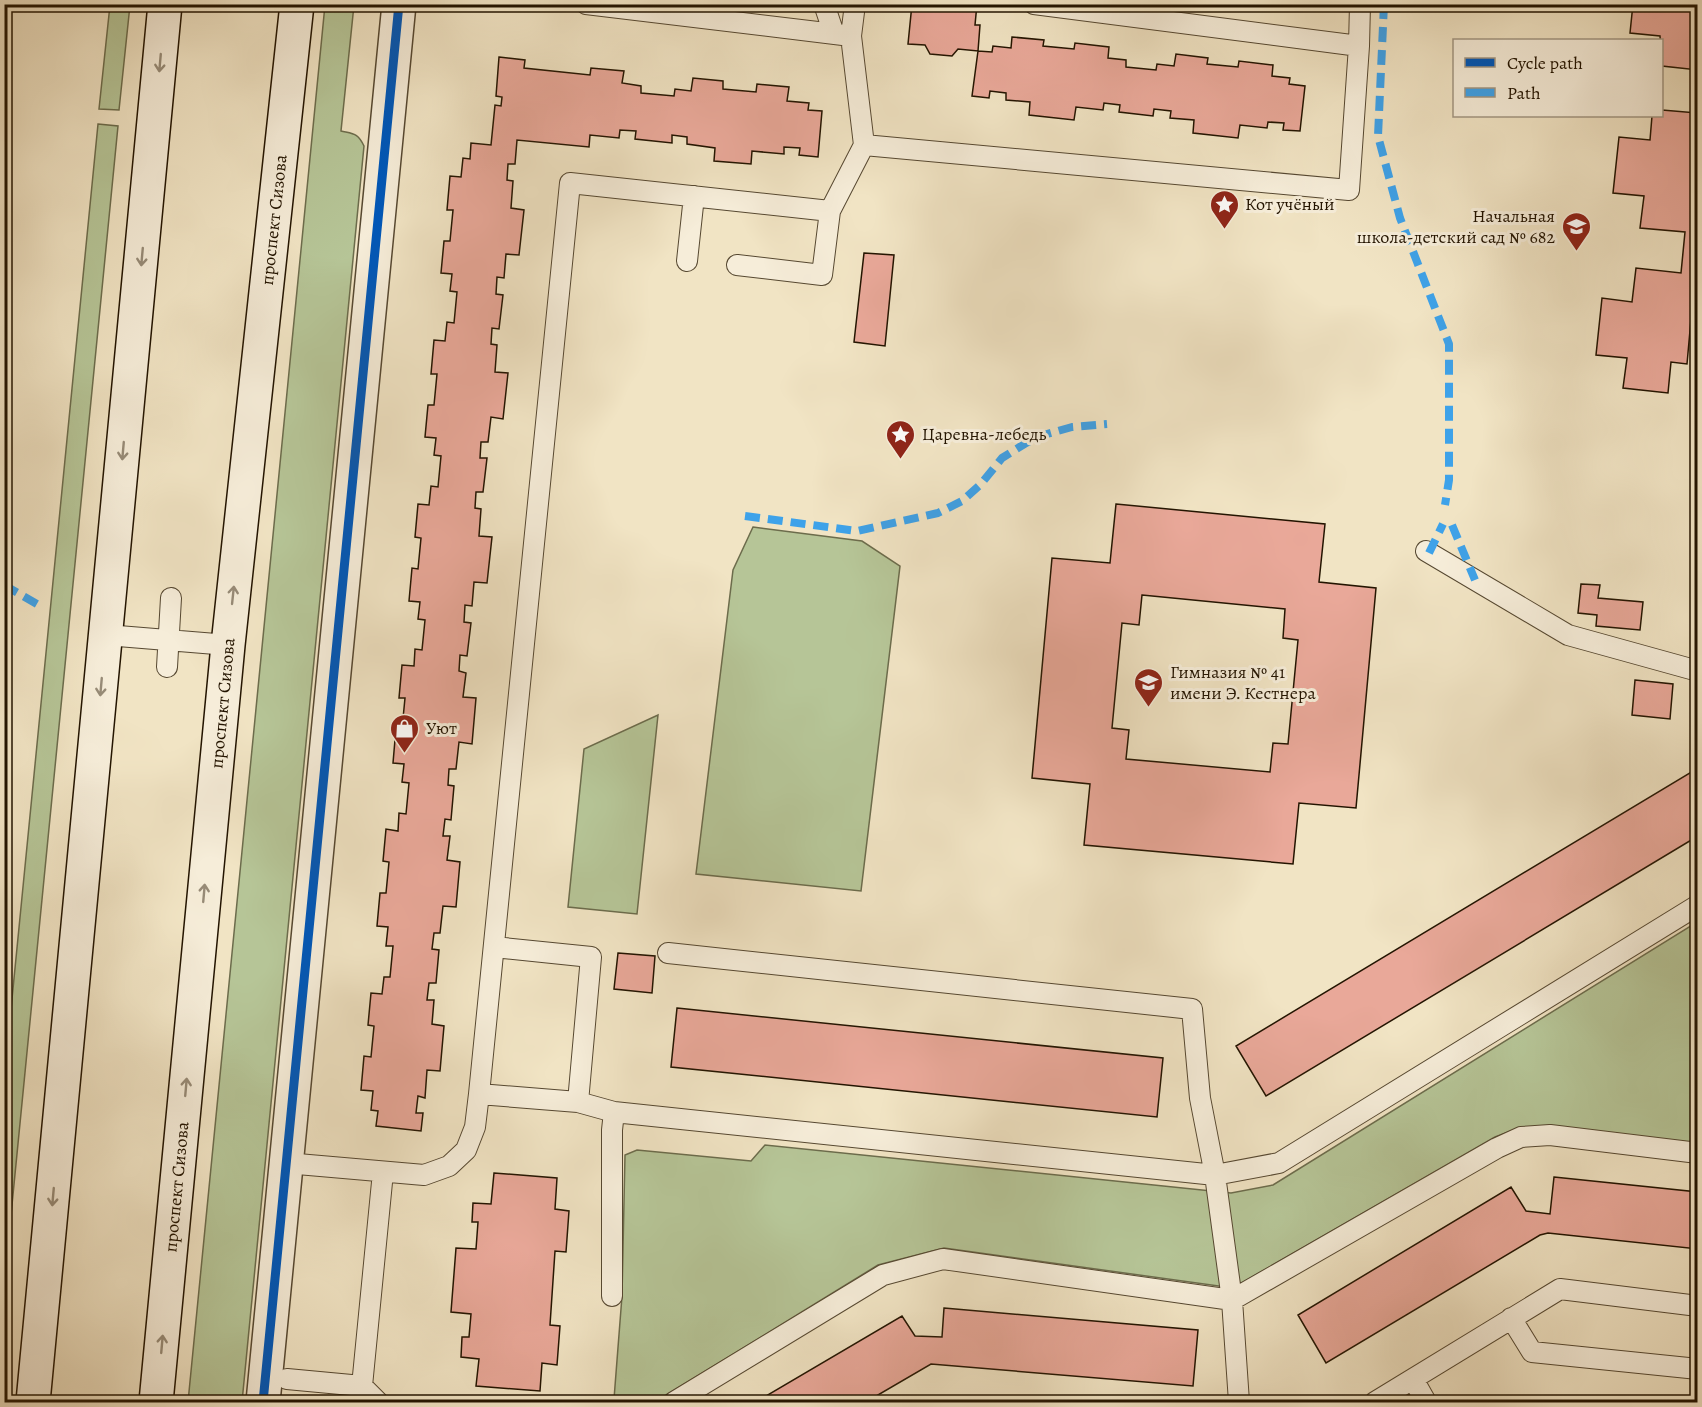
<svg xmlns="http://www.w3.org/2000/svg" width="1702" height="1407" font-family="Alegreya,serif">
<rect width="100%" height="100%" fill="#f1e4c4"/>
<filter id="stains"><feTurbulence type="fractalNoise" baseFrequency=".00333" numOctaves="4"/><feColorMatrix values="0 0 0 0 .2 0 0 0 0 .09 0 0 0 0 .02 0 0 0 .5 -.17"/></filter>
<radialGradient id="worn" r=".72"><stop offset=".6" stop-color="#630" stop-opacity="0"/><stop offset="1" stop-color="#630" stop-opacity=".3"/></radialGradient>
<!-- green -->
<path fill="#b6c597" stroke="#6c6c4c" stroke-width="1.5" d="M110,5H130L119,110L99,109Z
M325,5H354L341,131C354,134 358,133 364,146L242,1402H188Z
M98,124L118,126L5,1276V1070Z
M753,527L862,541L900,566L861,891L696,874L733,570Z
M658,715L637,914L568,907L584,749Z
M1697,922V1143L1544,1126L1519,1128L1495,1137L1233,1288L944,1248L878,1265L655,1402H617L614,1399L622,1296L625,1155L637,1150L751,1161L765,1145L1231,1193L1273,1185Z"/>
<!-- building -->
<path fill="#e9a899" stroke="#231400" stroke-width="1.5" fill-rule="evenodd" d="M912,4H977L975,25H980L978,51L958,49L952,56L930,54L925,45L908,44Z
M1633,4H1698V70L1662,66L1660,36L1630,33Z
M1012,37L1044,40L1043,46L1074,49L1075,43L1109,47L1108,58L1126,60V67L1156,70L1157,64L1174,66L1176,54L1208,58L1207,64L1238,67L1239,61L1273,65L1272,76L1290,78L1289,84L1305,86L1300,131L1283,130L1284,123L1268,122L1267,128L1240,125L1238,138L1193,133L1194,120L1170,118L1171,111L1154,109L1153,116L1119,112L1120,105L1104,103L1103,110L1076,107L1074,120L1029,115L1030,102L1006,100V93L990,91L989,98L972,96L978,51L992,52L993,46L1011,48Z
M499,57L525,60L524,68L590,75L591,68L624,71L622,83L641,86V93L674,96L675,89L691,91L693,78L723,81V89L756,92L757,84L789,87L787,101L809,103L808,110L822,111L818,157L799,155L800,148L784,147V154L752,151L751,164L714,161L715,148L687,144V137L672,135V143L635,139L636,131L620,130L619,138L590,135L589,147L517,140L515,164H508L507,180L513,181L511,208L524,210L519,255L506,254L504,278L497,277L496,294L503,295L499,329L492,328L491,344L497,345L495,372L508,373L503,419L491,417L488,442H481L480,458H487L483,492H476L475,508L481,509L479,536L492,537L487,583L474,582L472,606L465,605L464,622L471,623L467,656L460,655L459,671L466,673L463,697L476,698L472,744L459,742L456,769H449L448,785L454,786L451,820L445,819L443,836H450L447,860L460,862L456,907L443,906L440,933H434L432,949L439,950L436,983H429L427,1000H434L432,1024L444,1026L440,1071L427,1070L425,1098L418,1096L416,1113H423L421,1131L376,1126L378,1111L371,1110L373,1091L361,1090L364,1056L371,1057L374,1026L368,1025L371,993L382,994L384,977H390L393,946H386L388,927L377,926L380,893H386L389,862L383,861L386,829L398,831L399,813L406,814L409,783L402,782L404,764L393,763L396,728L402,729L405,698H399L402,665L414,666L415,649L422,650L425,620L418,619L420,602L409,601L412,568L418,569L421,538L415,537L418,504L429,505L431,486L438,487L441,456L434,455L436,438L425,437L428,405H434L437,374H431L434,340L445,341L447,322L454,323L457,292L450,291L452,274L441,273L444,241H450L453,210H447L450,176L461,177L463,158L470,159L471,143L491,145L495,105L501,106L502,97L496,96Z
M1662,110L1697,113L1698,110V308H1692L1687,364L1671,362L1668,393L1623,388L1627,358L1596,355L1602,298L1632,302L1636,268L1681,273L1685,232L1640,228L1644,196L1613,193L1619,137L1650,140L1652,116H1662Z
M864,253L894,255L885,346L854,342Z
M1116,504L1325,524L1319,582L1376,588L1356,808L1299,803L1293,864L1084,845L1090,784L1032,778L1052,558L1110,563ZM1142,595L1285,609L1283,638L1298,640L1288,744L1273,743L1270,772L1126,759L1129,730L1112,728L1122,623L1139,625Z
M1581,584L1600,585L1598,598L1643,602L1640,630L1596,626L1597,615L1578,613Z
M1635,680L1673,684L1670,719L1632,715Z
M1698,768V836L1266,1096L1236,1046Z
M618,953L655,956L652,993L614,989Z
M677,1008L1163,1058L1157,1117L671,1067Z
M494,1173L557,1178L555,1209L569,1211L566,1252L555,1251L550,1325L560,1326L557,1365L542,1363L540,1391L476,1386L479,1359L461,1357L462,1337H469L471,1314L451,1312L456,1248L476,1249L478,1222H472L473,1203L491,1204Z
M1554,1177L1698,1192V1249L1548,1233L1540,1235L1326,1363L1298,1315L1511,1187L1526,1211L1550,1214Z
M944,1308L1198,1330L1193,1386L931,1364L866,1402H756L902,1316L915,1336L942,1337Z"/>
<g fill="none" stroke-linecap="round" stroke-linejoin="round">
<defs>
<path id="lane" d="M586,4L851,36L864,145L1349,190L1359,46L1360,4
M824,4L834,34
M1034,4L1359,46
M851,36L855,4
M687,261L694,196
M737,265L822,275L830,211
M1426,551L1568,635L1698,671
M106,635L228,645
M167,667L171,598
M494,947L591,957L578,1102
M668,953L1192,1009L1200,1098L1215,1175L1232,1300L1239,1402
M479,1094L570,183L830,211L864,145
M286,1163L424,1175L449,1166L466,1150L475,1127L479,1094L578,1102L614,1112L1215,1175L1279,1163L1698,905
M612,1296V1130L614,1112
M1511,1318L1532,1352L1698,1369
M287,1379L362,1386L378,1402
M1413,1379L1426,1402
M362,1386L383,1172
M674,1402L883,1275L943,1259L1232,1300L1497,1148L1521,1137L1550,1135L1698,1153
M1375,1402L1560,1289L1698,1306"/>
<path id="street" d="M263,1402L399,4"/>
<g id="secondary">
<path d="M33,1402L165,4"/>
<path id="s1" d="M156,1402L228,645L297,4"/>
</g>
</defs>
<!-- lane casing -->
<use href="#lane" stroke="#564831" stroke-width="22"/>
<!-- street casing -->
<use href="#street" stroke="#564831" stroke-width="36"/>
<!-- secondary casing -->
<use href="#secondary" stroke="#231400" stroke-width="36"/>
<!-- lane -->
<use href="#lane" stroke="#f6edd9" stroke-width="20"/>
<!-- street -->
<use href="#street" stroke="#f6edd9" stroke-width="33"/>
<!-- secondary -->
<use href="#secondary" stroke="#f6edd9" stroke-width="33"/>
<!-- quiet -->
<path stroke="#3ea2e9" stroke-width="8" stroke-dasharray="15 8" stroke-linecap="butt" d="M1384,4L1378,136L1400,218L1449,344V480L1445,505
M745,516L857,531L938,513L962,501L981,484L1002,458L1026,443L1047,434L1072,427L1107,424
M1452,525L1475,580
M1429,553L1443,524
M4,585L42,607"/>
<defs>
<path id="cycleway" d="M263,1402L399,4"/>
</defs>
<!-- cycleway casing -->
<use href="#cycleway" stroke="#f6edd9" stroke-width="13"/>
<!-- cycleway -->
<use href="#cycleway" stroke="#0057b8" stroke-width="9"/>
</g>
<!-- one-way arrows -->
<defs><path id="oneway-shaft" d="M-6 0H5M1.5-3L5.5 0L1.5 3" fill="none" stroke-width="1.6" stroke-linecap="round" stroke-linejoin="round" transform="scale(1.5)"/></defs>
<g stroke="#978b77">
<use href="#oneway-shaft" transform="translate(160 63) rotate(95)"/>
<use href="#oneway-shaft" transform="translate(142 257) rotate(95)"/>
<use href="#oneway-shaft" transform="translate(123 451) rotate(95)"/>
<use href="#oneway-shaft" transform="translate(233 595) rotate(-84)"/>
<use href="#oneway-shaft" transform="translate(101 687) rotate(95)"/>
<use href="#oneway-shaft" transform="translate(204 893) rotate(-85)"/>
<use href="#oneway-shaft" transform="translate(186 1087) rotate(-85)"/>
<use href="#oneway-shaft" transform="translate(53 1197) rotate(95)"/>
<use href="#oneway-shaft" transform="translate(162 1344) rotate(-85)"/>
</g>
<!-- icons -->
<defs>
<symbol id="sight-pin" viewBox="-11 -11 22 30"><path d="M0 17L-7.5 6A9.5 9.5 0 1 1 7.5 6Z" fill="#8f2418" stroke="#f6edd9"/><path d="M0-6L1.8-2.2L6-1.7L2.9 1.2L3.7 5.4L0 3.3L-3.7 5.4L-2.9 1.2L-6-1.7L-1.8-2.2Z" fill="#fff"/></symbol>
<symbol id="school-pin" viewBox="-11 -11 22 30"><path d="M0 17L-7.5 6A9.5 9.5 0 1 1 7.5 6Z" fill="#8f2418" stroke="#f6edd9"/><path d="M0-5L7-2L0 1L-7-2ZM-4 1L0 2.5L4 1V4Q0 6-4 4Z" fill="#fff"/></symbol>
<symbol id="shop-pin" viewBox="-11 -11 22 30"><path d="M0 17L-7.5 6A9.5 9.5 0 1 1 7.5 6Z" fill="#8f2418" stroke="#f6edd9"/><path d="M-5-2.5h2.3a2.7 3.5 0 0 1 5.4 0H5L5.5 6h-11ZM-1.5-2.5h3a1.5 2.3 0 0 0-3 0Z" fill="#fff"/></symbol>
</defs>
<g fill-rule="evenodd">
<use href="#sight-pin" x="1208" y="188" width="33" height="45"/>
<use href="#school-pin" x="1560" y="210" width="33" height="45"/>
<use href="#sight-pin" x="884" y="418" width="33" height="45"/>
<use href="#school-pin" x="1132" y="666" width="33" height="45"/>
<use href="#shop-pin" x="388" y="712" width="33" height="45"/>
</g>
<g text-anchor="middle" stroke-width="6" stroke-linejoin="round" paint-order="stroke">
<!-- poi labels -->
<g font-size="18" fill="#231400" stroke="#f6edd9" text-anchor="start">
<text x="1245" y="210">Кот учёный</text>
<text x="1555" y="222" text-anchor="end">Начальная<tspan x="1555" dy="21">школа-детский сад № 682</tspan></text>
<text x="922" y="440">Царевна-лебедь</text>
<text x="1170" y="678">Гимназия № 41<tspan x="1170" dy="21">имени Э. Кестнера</tspan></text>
<text x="426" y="734">Уют</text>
</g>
<!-- street labels -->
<g font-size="18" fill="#231400" stroke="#f6edd9">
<text dy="6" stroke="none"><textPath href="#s1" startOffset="1188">проспект Сизова</textPath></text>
<text dy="6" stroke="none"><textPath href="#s1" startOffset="702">проспект Сизова</textPath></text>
<text dy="6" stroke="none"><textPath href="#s1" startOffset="216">проспект Сизова</textPath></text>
</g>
</g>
<!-- margin -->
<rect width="1702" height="1407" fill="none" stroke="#f1e4c4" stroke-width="24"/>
<rect x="6" y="6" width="1690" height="1395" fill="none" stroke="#231400" stroke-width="3"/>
<rect x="12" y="12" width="1678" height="1383" fill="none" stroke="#231400" stroke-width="1.5"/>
<!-- legend -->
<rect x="1453" y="39" width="210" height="78" fill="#f6edd9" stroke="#a29682" stroke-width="1.5"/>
<rect x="1465" y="58" width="30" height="9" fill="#0057b8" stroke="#a29682" stroke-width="1.5"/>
<text x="1507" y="69" font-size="18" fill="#231400">Cycle path</text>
<rect x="1465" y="88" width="30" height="9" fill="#3ea2e9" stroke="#a29682" stroke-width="1.5"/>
<text x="1507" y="99" font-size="18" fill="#231400">Path</text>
<rect width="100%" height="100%" filter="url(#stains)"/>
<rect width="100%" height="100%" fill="url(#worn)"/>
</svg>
